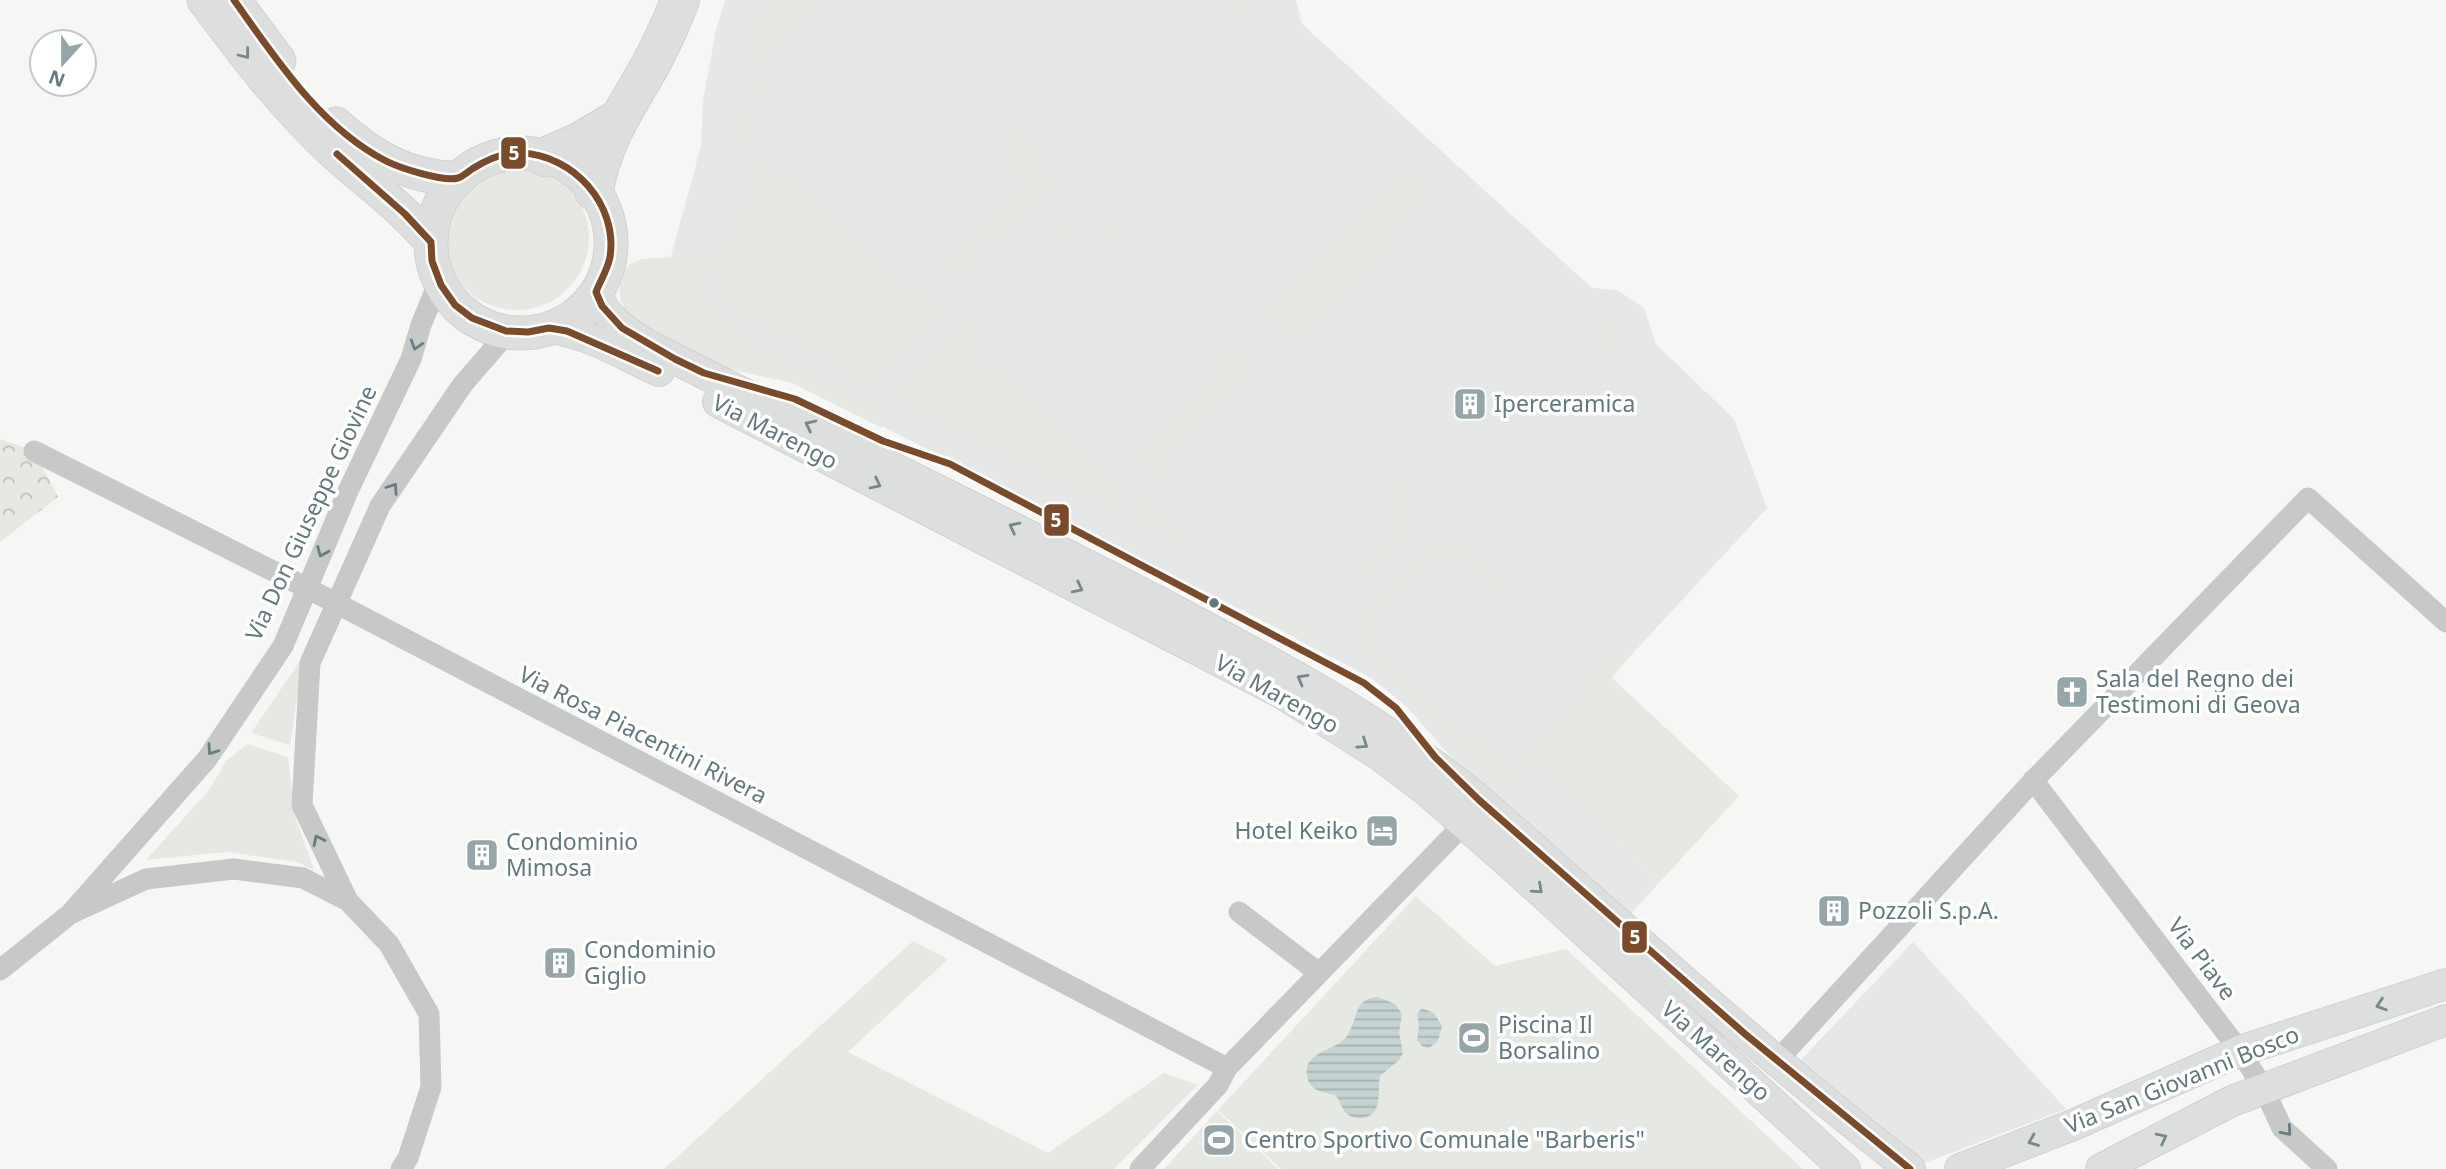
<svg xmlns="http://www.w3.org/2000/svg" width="2446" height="1169" font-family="'Noto Sans',sans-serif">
<defs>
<pattern id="forest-crowns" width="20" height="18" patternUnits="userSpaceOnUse" patternTransform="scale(1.75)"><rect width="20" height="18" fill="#e6e8e3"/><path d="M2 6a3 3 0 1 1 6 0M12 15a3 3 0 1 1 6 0" fill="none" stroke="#bec1bd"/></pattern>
<pattern id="water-rules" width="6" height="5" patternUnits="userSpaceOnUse" patternTransform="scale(1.75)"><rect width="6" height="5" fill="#c7d3d3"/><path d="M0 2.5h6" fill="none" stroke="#a5b0b0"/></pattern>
</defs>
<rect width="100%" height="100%" fill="#f6f6f5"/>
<!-- built -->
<path fill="#e6e7e7" d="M725,0H1296L1302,24L1592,288L1617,290L1644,308L1656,344L1734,419L1767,508L1611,677L1541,760L1658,884L1628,917L1450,756L1406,706L1374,680L1325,653L796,382L651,330L701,146L703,100L716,30Z
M1913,942L2066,1109L1930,1161L1922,1162L1796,1065Z"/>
<!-- grass -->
<path fill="#e6e8e3" d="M767,0H822L754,74L765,84C748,102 747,128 757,150L905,287L926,297L952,299L874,387L730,311C719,299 711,283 711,267C712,243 740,231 745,207C750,180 744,159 743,132C742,87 751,42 767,0Z
M1230,0H1255L1257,15L1250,22H1235C1228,16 1226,9 1230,0Z
M986,106L1044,160C1062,185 1031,222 1010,236C1002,240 993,241 985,247C971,258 960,284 940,281L919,262L924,257L938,270L1023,178L1009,165C1019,139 996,127 980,111L982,107Z
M445 238a72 72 0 1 1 144 0a72 72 0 1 1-144 0Z
M1399,167L1432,197L1295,348L1262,317Z
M1055,225L1073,228L1087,225L1108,227L1117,231L1133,245L1125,254L1095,230L1072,232L1063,241L1052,231L973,318L984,328L969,346L1130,489L1111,510L907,405L898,395L900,388L1045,229Z
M709,244C687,276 711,314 738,333L877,406L878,417L882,428L792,383L720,367L650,331L627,313L620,299V285L624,271L630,264L642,259L685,256Z
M1587 336a15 15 0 1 1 30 0a15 15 0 1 1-30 0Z
M1235,346L1257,366L1155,479L1133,458Z
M1366,458L1382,473L1384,472C1394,480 1410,491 1409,506C1408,515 1407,507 1406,516C1406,521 1408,527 1408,532C1404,556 1377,564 1362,575C1345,587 1343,607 1317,595L1328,584L1337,591L1396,525L1387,517C1402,489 1381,480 1362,463Z
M1137,496L1170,526L1217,557L1306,608L1325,614L1341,613L1331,628L1120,513Z
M1456,544L1468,549L1506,581L1496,592L1467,566L1455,562L1446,566L1434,555L1372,625L1385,637L1380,644V652L1509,769L1613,653L1624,663L1612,678L1739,796L1658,884L1541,761L1517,784L1495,783L1489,779L1387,673L1351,640L1350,636L1357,617L1414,554L1427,547Z
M1257,604L1334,645L1332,658L1279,629L1255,608Z
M303,657L290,745L251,733Z
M247,744L288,757L295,816L314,870L297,862L227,852L146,860L209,790L226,761Z
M1416,896L1495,966L1566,949L1803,1169H1281L1218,1110Z
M913,941L948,959L848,1052L1048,1153L1164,1073L1198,1085L1114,1169H664Z
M1217,1111L1278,1169H1164Z"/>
<!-- forest -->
<path fill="url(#forest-crowns)" d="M0,439L34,451L58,497L0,542Z"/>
<!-- water -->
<path fill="url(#water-rules)" d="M1378,997L1395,1004L1402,1014L1399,1032L1403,1053L1399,1060L1380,1076C1377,1090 1384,1114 1363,1118C1357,1119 1351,1117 1347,1114C1342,1109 1340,1100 1335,1095C1322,1092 1309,1091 1307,1075C1303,1051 1337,1051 1347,1036C1358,1020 1353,998 1378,997Z
M1422,1008L1434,1013L1442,1026L1438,1041L1429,1048L1422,1046L1417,1040L1419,1026L1417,1014Z"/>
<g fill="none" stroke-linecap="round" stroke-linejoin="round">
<defs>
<path id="secondary" d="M596,292C603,316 626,332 646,344C817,432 991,514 1161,603C1271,662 1382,719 1479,800C1621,924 1760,1053 1910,1169
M549,328C587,332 624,355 659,371
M718,402L1283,694L1378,754L1427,791L1518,871L1845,1169
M1960,1169L2073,1125L2240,1051L2446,984
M2101,1169L2232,1101L2446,1020"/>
<path id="primary" d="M204,0C243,53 284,106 332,151C365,181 402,207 431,242
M234,0L279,61
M336,124C371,156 410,179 458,178
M431 243a90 90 0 1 1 180 0a90 90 0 1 1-180 0Z"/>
<path id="highway" d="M545,157L581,141L618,119
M594,191C602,140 627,107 651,64C662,43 672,22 680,0"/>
</defs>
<!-- secondary casing -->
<use href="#secondary" stroke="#d1d2d2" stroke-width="32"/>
<!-- primary casing -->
<use href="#primary" stroke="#d1d2d2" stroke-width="35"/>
<!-- highway casing -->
<use href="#highway" stroke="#d1d2d2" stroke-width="40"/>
<!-- street -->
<path stroke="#c7c9c9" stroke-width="21" d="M34,451L307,588L1227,1068
M2033,780L2240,1051L2264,1089L2282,1128L2327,1169
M348,901L302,805L310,663L380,506L463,384L508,332
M1239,912L1319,973
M70,914L207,759L283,646L348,491L411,359L421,325L439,281
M0,970L70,914L146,879L234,869L303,878L348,901L389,944L429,1014L431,1087L408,1158L401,1169
M1776,1062L2031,783L2308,498L2446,622
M1140,1169L1218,1085L1227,1068L1464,824"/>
<!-- secondary -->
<use href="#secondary" stroke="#dddede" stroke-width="30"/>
<!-- primary -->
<use href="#primary" stroke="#dddede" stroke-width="33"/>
<!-- highway -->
<use href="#highway" stroke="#dddede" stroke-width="38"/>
<defs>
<path id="bus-1" d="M234,0C276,59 320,127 386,161C400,168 443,182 458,178C462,177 468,172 472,169C486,160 503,152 521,153C574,155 618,205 610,257C608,269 600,281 596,292L602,306L622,328L675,359L704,373L795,399L883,441L950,464L1364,683L1396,708L1435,757L1479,800L1745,1034L1910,1169
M337,154L405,214L431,242L432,261L441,285L455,305L472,318L506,331L528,332L549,328L567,331L658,371"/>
</defs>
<!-- bus-1 casing -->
<use href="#bus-1" stroke="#fff" stroke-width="12"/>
<!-- bus-1 -->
<use href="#bus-1" stroke="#7a4b2a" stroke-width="7"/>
</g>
<!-- one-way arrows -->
<defs><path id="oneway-chevron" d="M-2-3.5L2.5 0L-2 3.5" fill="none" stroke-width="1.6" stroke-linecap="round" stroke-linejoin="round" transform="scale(1.75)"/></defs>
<g stroke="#75888c">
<use href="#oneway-chevron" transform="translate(245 54) rotate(52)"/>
<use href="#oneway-chevron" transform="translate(810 425) rotate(-154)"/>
<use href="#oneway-chevron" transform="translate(876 484) rotate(27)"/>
<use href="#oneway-chevron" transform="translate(1014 527) rotate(-153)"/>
<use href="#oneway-chevron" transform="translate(1078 588) rotate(27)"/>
<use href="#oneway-chevron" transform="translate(1302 679) rotate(-151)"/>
<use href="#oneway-chevron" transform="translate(1363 744) rotate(34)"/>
<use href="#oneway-chevron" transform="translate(1538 889) rotate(42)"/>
<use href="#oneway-chevron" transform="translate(2381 1005) rotate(162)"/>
<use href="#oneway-chevron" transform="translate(2162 1138) rotate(-27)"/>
<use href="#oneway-chevron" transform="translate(2033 1141) rotate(158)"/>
</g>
<g stroke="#687d82">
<use href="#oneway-chevron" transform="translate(416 345) rotate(107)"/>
<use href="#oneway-chevron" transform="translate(393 488) rotate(-56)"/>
<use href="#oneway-chevron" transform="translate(322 552) rotate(113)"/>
<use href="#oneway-chevron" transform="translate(212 750) rotate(125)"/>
<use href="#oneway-chevron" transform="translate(318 840) rotate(-116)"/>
<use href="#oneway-chevron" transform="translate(2287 1131) rotate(49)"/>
</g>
<!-- icons -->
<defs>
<symbol id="building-square" viewBox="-11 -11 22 22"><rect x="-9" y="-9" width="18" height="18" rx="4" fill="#96a5a8" stroke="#fff"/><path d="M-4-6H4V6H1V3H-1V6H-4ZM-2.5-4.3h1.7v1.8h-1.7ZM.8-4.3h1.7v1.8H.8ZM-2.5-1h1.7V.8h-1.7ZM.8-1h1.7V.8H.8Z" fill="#fff"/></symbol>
<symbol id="church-square" viewBox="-11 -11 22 22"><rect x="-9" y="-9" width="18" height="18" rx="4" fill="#96a5a8" stroke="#fff"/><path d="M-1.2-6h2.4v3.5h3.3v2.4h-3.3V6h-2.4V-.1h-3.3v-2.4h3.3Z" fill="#fff"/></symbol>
<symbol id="hotel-square" viewBox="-11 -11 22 22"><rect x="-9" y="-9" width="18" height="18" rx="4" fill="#96a5a8" stroke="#fff"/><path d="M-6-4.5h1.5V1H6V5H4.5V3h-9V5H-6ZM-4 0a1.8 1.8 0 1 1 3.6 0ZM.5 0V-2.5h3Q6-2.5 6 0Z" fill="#fff"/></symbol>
<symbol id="stadium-square" viewBox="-11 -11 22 22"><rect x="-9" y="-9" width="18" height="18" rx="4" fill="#96a5a8" stroke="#fff"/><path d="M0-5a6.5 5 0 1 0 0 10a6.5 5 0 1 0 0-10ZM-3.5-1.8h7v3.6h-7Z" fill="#fff"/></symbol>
</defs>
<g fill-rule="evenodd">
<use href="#building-square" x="1451" y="385" width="38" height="38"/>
<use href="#church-square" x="2053" y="673" width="38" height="38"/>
<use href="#hotel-square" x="1363" y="812" width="38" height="38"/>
<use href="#building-square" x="463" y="836" width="38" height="38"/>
<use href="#building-square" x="1815" y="892" width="38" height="38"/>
<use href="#building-square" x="541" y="944" width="38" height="38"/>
<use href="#stadium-square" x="1455" y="1019" width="38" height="38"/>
<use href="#stadium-square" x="1200" y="1121" width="38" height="38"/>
</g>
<!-- markers -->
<circle fill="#63797e" stroke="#fff" stroke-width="2.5" cx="1214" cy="603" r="6"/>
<g text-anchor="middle" stroke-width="7" stroke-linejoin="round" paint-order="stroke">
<!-- poi labels -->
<g font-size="23" fill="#63797e" stroke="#fff" text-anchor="start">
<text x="1494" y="412">Iperceramica</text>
<text x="2096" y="687">Sala del Regno dei<tspan x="2096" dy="26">Testimoni di Geova</tspan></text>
<text x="1358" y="839" text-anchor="end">Hotel Keiko</text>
<text x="506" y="850">Condominio<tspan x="506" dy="26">Mimosa</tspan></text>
<text x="1858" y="919">Pozzoli S.p.A.</text>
<text x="584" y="958">Condominio<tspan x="584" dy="26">Giglio</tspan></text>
<text x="1498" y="1033">Piscina Il<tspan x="1498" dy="26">Borsalino</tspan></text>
<text x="1244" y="1148">Centro Sportivo Comunale "Barberis"</text>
</g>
<!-- street labels -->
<g font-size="23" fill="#63797e" stroke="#fff">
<text transform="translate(775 432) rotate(27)" y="8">Via Marengo</text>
<text transform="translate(311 513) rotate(-65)" y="8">Via Don Giuseppe Giovine</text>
<text transform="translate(1277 694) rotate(29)" y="8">Via Marengo</text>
<text transform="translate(643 735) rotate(27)" y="8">Via Rosa Piacentini Rivera</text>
<text transform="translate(2202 959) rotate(53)" y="8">Via Piave</text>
<text transform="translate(1716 1051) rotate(42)" y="8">Via Marengo</text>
<text transform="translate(2182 1080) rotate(-22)" y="8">Via San Giovanni Bosco</text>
</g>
</g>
<g stroke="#fff" stroke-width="2.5">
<rect x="500" y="136" width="27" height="34" rx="7" fill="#7a4b2a"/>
<rect x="1043" y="503" width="27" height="34" rx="7" fill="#7a4b2a"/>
<rect x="1621" y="920" width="27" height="34" rx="7" fill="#7a4b2a"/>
</g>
<g font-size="19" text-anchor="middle" font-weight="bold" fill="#fff">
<text x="514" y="160">5</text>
<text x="1056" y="527">5</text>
<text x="1635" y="944">5</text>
</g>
<!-- north arrow -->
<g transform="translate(63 63) rotate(201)"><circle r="33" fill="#ffffff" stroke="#c1c9cb" stroke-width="2"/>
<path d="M0-5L12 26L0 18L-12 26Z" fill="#96a5a8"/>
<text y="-10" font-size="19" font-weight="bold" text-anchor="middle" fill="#63797e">N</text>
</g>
</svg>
